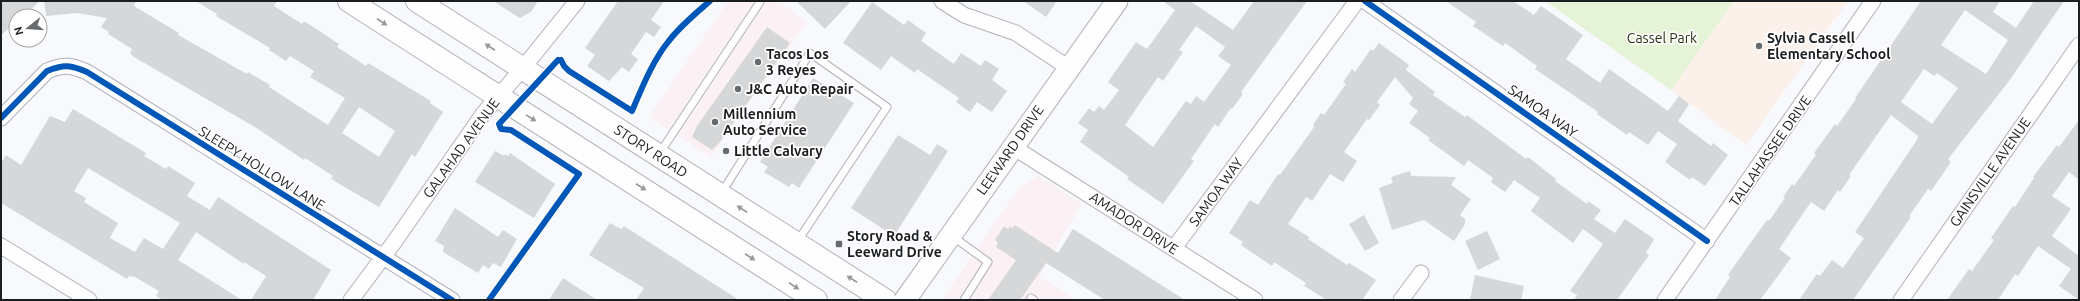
<svg xmlns="http://www.w3.org/2000/svg" width="2080" height="301" font-family="Ubuntu,sans-serif">
<rect width="100%" height="100%" fill="#f7f9fc"/>
<!-- commercial -->
<path fill="#fbf0f3" d="M728,1H778L807,22L711,157L649,117Z
M1039,176L1082,204L1039,276L1076,300H944L943,298L1019,188Z"/>
<!-- education -->
<path fill="#fbf1ea" d="M1734,1H1848L1746,145L1671,90Z"/>
<!-- green -->
<path fill="#e5f3d6" d="M1545,1H1734L1671,90Z"/>
<!-- building -->
<path fill="#d5d7d9" fill-rule="evenodd" d="M1,1H40L23,16H16V22L1,35Z
M44,1H136L134,6L179,33L178,35L247,74L248,72L270,85L269,87L328,125L345,98L310,77L314,71L290,56L286,61L269,50L270,48L216,16L217,14L196,1H277L274,6L302,24L304,21L339,44L337,47L366,66L368,63L431,101L430,103L443,112L415,157L412,154L379,207L336,182L331,178L333,176L305,158L304,160L258,129L134,57L130,53L132,49L108,34L109,32L101,27L107,18L77,13L46,16ZM359,107L395,131L379,157L342,133Z
M493,1H538L531,12L520,18Z
M618,1H664L651,20L661,27L654,37L646,32L631,54L638,59L629,72L622,67L609,81L587,66L595,55L585,48Z
M796,1H851L825,29Z
M1023,1H1057L1046,17Z
M1163,1H1190L1233,30L1254,1H1307L1241,92L1243,94L1232,109L1231,108L1218,127L1215,124L1191,159L1194,161L1163,204L1127,179L1129,177L1080,142L1088,130L1078,123L1089,108L1094,112L1099,106L1104,110L1119,90L1108,82L1136,42L1147,49L1175,10ZM1196,26L1225,47L1218,56L1231,65L1204,102L1196,96L1191,104L1186,101L1153,147L1125,125L1158,77L1163,81L1183,52L1179,50Z
M1446,1H1513L1534,15L1541,6L1583,35L1566,59L1600,83L1609,69L1668,111L1679,96L1689,104L1678,121L1711,146L1713,143L1728,155L1705,186L1692,177L1690,180L1665,162L1677,144L1658,131L1648,145L1629,132L1627,135L1597,114L1598,112L1535,69L1537,66L1505,43L1503,46L1473,26L1476,22Z
M1921,1H2000L1993,12L2016,28L2034,1H2064L2009,81L1948,159L1951,162L1931,191L1928,189L1909,216L1911,217L1853,300H1799L1817,274L1820,276L1832,260L1843,268L1864,238L1855,232L1917,140L1918,136L1891,115L1849,175L1851,176L1840,192L1838,190L1824,211L1811,202L1779,249L1791,258L1760,300H1715L1730,277L1728,275L1749,245L1767,220L1769,221L1785,198L1783,197L1792,184L1794,186L1816,155L1814,153L1835,124L1837,126L1856,99L1855,98ZM1965,10L2008,40L1986,74L1941,45ZM1924,69L1934,76L1937,73L1958,88L1932,124L1901,102Z
M872,2L904,25L908,20L926,33L921,41L954,64L961,53L981,66L985,60L999,69L992,80L1007,91L992,112L977,102L970,112L956,102L959,98L917,69L915,73L891,56L881,70L843,43Z
M767,27L790,43L720,142L712,150L692,137L697,126Z
M1379,43L1409,65L1406,70L1435,92L1433,95L1465,117L1467,115L1526,159L1528,157L1556,179L1555,181L1587,204L1588,201L1601,210L1594,219L1615,233L1625,219L1654,239L1646,253L1649,255L1617,300H1574L1577,295L1570,291L1603,244L1583,229L1573,243L1531,211L1540,198L1514,180L1505,192L1491,182L1493,178L1468,160L1464,166L1428,140L1430,138L1409,123L1418,111L1409,104L1413,98L1395,77L1377,102L1380,105L1369,120L1367,119L1344,152L1357,161L1343,182L1330,174L1312,201L1306,197L1288,224L1309,237L1308,239L1347,265L1349,263L1376,280L1362,300H1327L1304,286L1306,283L1274,262L1272,266L1241,245L1243,242L1229,233L1250,200L1258,205L1278,174L1280,175L1314,127L1313,125L1321,113L1324,115L1346,84L1343,82L1352,69L1355,72L1371,49L1373,51Z
M813,78L854,103L799,188L792,183L789,187L764,172L768,167L760,162Z
M73,109L146,153L144,156L166,169L168,166L195,183L187,196L210,210L218,197L331,270L313,300H251L266,276L244,262V264L196,232L178,260L242,300H163L156,296L159,291L133,276L132,277L129,276L127,279L1,203V163L6,155L21,165L50,116L65,122ZM88,168L180,223L163,249L144,238L135,252L110,238L118,223L84,202L86,198L74,191Z
M2079,120V180L2069,172L2052,196L2071,209L2052,236L2079,256V300L2059,286L2071,269L2038,246L2018,276L2015,274L1998,300H1947L1969,269L1972,271L1994,240L1991,238L2013,206L2015,207L2034,178L2033,177L2057,145L2059,147Z
M898,135L930,155L937,144L948,151L894,236L851,208Z
M495,151L504,156L505,154L508,156L510,153L555,184L534,218L475,182Z
M1410,171L1411,176L1456,177L1451,185L1471,199L1460,215L1465,219V224L1454,241L1424,220L1392,230L1379,188L1393,183L1391,177Z
M455,208L498,237L503,230L517,239L501,267L493,263L489,269L483,265L478,273L443,252L444,246L435,241Z
M1364,215L1379,243L1365,251L1349,224Z
M610,223L619,228L622,229L624,226L739,300H636L644,288L589,255Z
M1015,225L1058,253L1073,229L1185,300H1105L1046,263L1020,300H988L1016,260L996,247L998,243L995,240L1004,226L1008,229L1010,226L1012,228Z
M1487,231L1500,259L1478,270L1465,241Z
M1475,275L1524,286L1521,300H1470Z
M563,278L597,300H549Z"/>
<g fill="none" stroke-linecap="round" stroke-linejoin="round">
<defs>
<path id="lane" d="M659,154L760,2
M722,192L810,53L887,107L797,242
M952,236L988,262L964,300
M1030,300L1031,298L1034,300"/>
<path id="street" d="M942,1L964,15L1016,33L1069,68
M1365,1L1707,241
M1,118L47,71C64,64 71,65 87,72L452,300
M1013,147L1255,300
M1,246L89,300
M1174,248L1357,1
M351,300L395,241L483,114L523,68L577,1
M1401,300L1421,273
M1665,300L1873,1
M1901,300L2079,45"/>
<path id="secondary" d="M905,300L1117,1"/>
<path id="primary" d="M349,1L816,300
M417,1L885,300"/>
</defs>
<!-- lane casing -->
<use href="#lane" stroke="#b0b2b4" stroke-width="9"/>
<!-- street casing -->
<use href="#street" stroke="#b0b2b4" stroke-width="17"/>
<!-- secondary casing -->
<use href="#secondary" stroke="#b0b2b4" stroke-width="23"/>
<!-- primary casing -->
<use href="#primary" stroke="#b0b2b4" stroke-width="24"/>
<!-- lane -->
<use href="#lane" stroke="#fefeff" stroke-width="7"/>
<!-- street -->
<use href="#street" stroke="#fefeff" stroke-width="15"/>
<!-- secondary -->
<use href="#secondary" stroke="#fefeff" stroke-width="21"/>
<!-- primary -->
<use href="#primary" stroke="#fefeff" stroke-width="22"/>
<defs>
<path id="cycleway" d="M1365,1L1707,241
M561,60L564,66L569,71L632,111C642,88 652,62 668,42C680,26 695,14 710,1
M1,118L47,71C64,64 71,65 87,72L452,300
M489,300L579,174L511,130L501,129L499,124L558,60"/>
</defs>
<!-- cycleway casing -->
<use href="#cycleway" stroke="#fff" stroke-width="8"/>
<!-- cycleway -->
<use href="#cycleway" stroke="#0057b8" stroke-width="6"/>
</g>
<!-- one-way arrows -->
<defs><path id="oneway-solid" d="M-6-.8H1V-3.2L6.5 0L1 3.2V.8H-6Z"/></defs>
<g fill="#98999b">
<use href="#oneway-solid" transform="translate(382 22) rotate(33)"/>
<use href="#oneway-solid" transform="translate(490 47) rotate(-147)"/>
<use href="#oneway-solid" transform="translate(531 118) rotate(32)"/>
<use href="#oneway-solid" transform="translate(641 187) rotate(33)"/>
<use href="#oneway-solid" transform="translate(742 209) rotate(-147)"/>
<use href="#oneway-solid" transform="translate(750 257) rotate(33)"/>
<use href="#oneway-solid" transform="translate(852 279) rotate(-147)"/>
<use href="#oneway-solid" transform="translate(794 286) rotate(33)"/>
</g>
<!-- markers -->
<g fill="#686b6e" stroke="#fff" stroke-width="1.5">
<circle cx="1759" cy="46" r="4"/>
<circle cx="758" cy="62" r="4"/>
<circle cx="738" cy="89" r="4"/>
<circle cx="715" cy="122" r="4"/>
<circle cx="726" cy="151" r="4"/>
<rect x="835" y="240" width="8" height="8" rx="2"/>
</g>
<g text-anchor="middle" stroke-width="3.5" stroke-linejoin="round" paint-order="stroke">
<!-- park labels -->
<g font-size="14" fill="#273311" stroke="#fff">
<text x="1662" y="43">Cassel Park</text>
</g>
<!-- poi labels -->
<g font-size="14" font-weight="bold" fill="#1b1e21" stroke="#fff" text-anchor="start">
<text x="1767" y="43">Sylvia Cassell<tspan x="1767" dy="16">Elementary School</tspan></text>
<text x="766" y="59">Tacos Los<tspan x="766" dy="16">3 Reyes</tspan></text>
<text x="746" y="94">J&amp;C Auto Repair</text>
<text x="723" y="119">Millennium<tspan x="723" dy="16">Auto Service</tspan></text>
<text x="734" y="156">Little Calvary</text>
<text x="847" y="241">Story Road &amp;<tspan x="847" dy="16">Leeward Drive</tspan></text>
</g>
<!-- street labels -->
<g font-size="14" fill="#1b1e21" stroke="#fff">
<text transform="translate(1543 111) rotate(35)" y="5">SAMOA WAY</text>
<text transform="translate(461 148) rotate(-54)" y="5">GALAHAD AVENUE</text>
<text transform="translate(1010 150) rotate(-55)" y="5">LEEWARD DRIVE</text>
<text transform="translate(651 151) rotate(33)" y="5">STORY ROAD</text>
<text transform="translate(1770 151) rotate(-55)" y="5">TALLAHASSEE DRIVE</text>
<text transform="translate(262 168) rotate(32)" y="5">SLEEPY HOLLOW LANE</text>
<text transform="translate(1990 172) rotate(-55)" y="5">GAINSVILLE AVENUE</text>
<text transform="translate(1216 192) rotate(-54)" y="5">SAMOA WAY</text>
<text transform="translate(1134 223) rotate(33)" y="5">AMADOR DRIVE</text>
</g>
</g>
<!-- border -->
<rect width="2080" height="301" fill="none" stroke="#1b1e21" stroke-width="4"/>
<!-- north arrow -->
<g transform="translate(28 28) rotate(253)"><circle r="19" fill="#ffffff" stroke="#a4a5a6"/>
<path d="M0-3L7 15L0 10L-7 15Z" fill="#686b6e"/>
<text y="-6" font-size="11" font-weight="bold" text-anchor="middle" fill="#1b1e21">N</text>
</g>
</svg>
